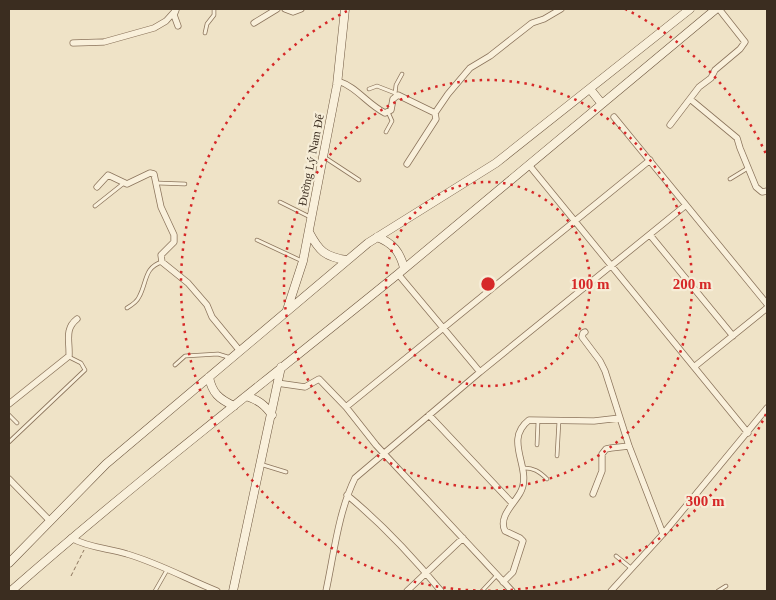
<svg xmlns="http://www.w3.org/2000/svg" width="776" height="600" font-family="Georgia,serif">
<rect width="100%" height="100%" fill="#efe3c7"/>
<g fill="none" stroke-linecap="round" stroke-linejoin="round">
<defs>
<path id="lane" d="M205,33L207,24L214,15V9
M369,89L377,86L395,93
M395,94L396,85L402,74
M386,132L392,121L388,112
M324,157L359,180
M730,179L748,168
M157,183L185,184
M280,202L310,217
M95,206L124,183
M257,240L302,261
M127,308C132,305 137,302 139,297C147,283 144,267 162,262
M175,365L185,356L218,354L231,358
M9,415L17,423
M9,442L85,370L81,363L69,357
M537,445L538,421
M557,456L559,420
M260,464L286,472
M522,468C533,467 540,472 547,479
M616,556L631,568
M155,591L167,570
M482,591L497,575
M718,591L726,586"/>
<path id="street" d="M285,9L293,12L301,9
M176,10L174,15L178,26
M254,23L277,9
M73,43L104,42L154,28L166,21L175,11
M338,81C357,87 367,104 385,113L391,110L393,99L398,95L435,113
M690,99L737,138L740,148L756,187L762,192L767,191
M614,117L767,304
M670,125L699,87L711,78L715,70L740,49L745,42L719,9
M407,164L436,119L435,113L448,94L470,68L490,56L532,23L544,19L561,9
M529,165L748,433
M97,187L108,175L127,184L150,173L154,174L161,207L174,235V242L161,255L162,262L188,283L207,305L212,317L240,351
M650,235L733,336
M398,274L480,372
M585,332L583,333L582,337L600,361L605,371L629,446L663,534
M694,367L767,308
M277,383L305,387L319,379L346,407L376,445L512,591
M9,404L69,356C70,342 64,329 77,319
M346,407L650,160
M429,415L512,503
M9,479L50,521
M593,494L602,471V454L606,449L611,448L629,446
M347,495C381,523 413,557 441,591
M71,538C89,548 108,548 127,554C158,563 187,579 217,591
M503,582L513,572L523,541L520,538L505,531C498,517 514,504 520,493C534,469 502,441 529,420L594,421L620,418
M326,591C334,554 338,513 355,478L480,372L686,205
M407,591L463,538
M611,591L663,534L767,408"/>
<path id="secondary" d="M590,89L602,104
M309,232C319,251 325,257 347,260
M377,237C393,243 400,252 404,268
M287,310L303,261L323,157L337,85L345,9
M209,377C212,393 219,399 234,406
M246,396C258,400 264,404 272,415
M9,563L106,464L368,243L496,163L690,9
M11,591C136,481 269,379 398,274C505,186 610,97 716,9
M233,591L281,367"/>
</defs>
<!-- lane casing -->
<use href="#lane" stroke="#8b745c" stroke-width="4.5"/>
<!-- street casing -->
<use href="#street" stroke="#8b745c" stroke-width="7"/>
<!-- secondary casing -->
<use href="#secondary" stroke="#6d563f" stroke-width="9"/>
<!-- path -->
<path stroke="#8b745c" stroke-width="1" stroke-dasharray="4 2.5" stroke-linecap="butt" d="M71,576L84,550"/>
<!-- lane -->
<use href="#lane" stroke="#f9f0db" stroke-width="3"/>
<!-- street -->
<use href="#street" stroke="#f9f0db" stroke-width="5.5"/>
<!-- secondary -->
<use href="#secondary" stroke="#f9f0db" stroke-width="8"/>
</g>
<!-- distance rings -->
<g fill="none" stroke="#d62828" stroke-width="2.5" stroke-dasharray="2.5 5">
<circle cx="488" cy="284" r="102"/>
<circle cx="488" cy="284" r="204"/>
<path d="M766 414A307 307 0 1 1 351 9M625 9A307 307 0 0 1 766 154"/>
</g>
<g text-anchor="middle" stroke-width="4.5" stroke-linejoin="round" paint-order="stroke">
<!-- street labels -->
<g font-size="12" fill="#3b2d20" stroke="#f6edd7">
<text transform="translate(311 160) rotate(-79)" y="4">Đường Lý Nam Đế</text>
</g>
</g>
<circle cx="488" cy="284" r="8" fill="#d62828" stroke="#f6edd7" stroke-width="2.5"/>
<g font-size="15" text-anchor="middle" font-weight="bold" fill="#d62828" stroke="#f6edd7" stroke-width="4.5" stroke-linejoin="round" paint-order="stroke">
<text x="590" y="289">100 m</text>
<text x="692" y="289">200 m</text>
<text x="705" y="506">300 m</text>
</g>
<!-- border -->
<rect width="776" height="600" fill="none" stroke="#3b2d20" stroke-width="20"/>
</svg>
